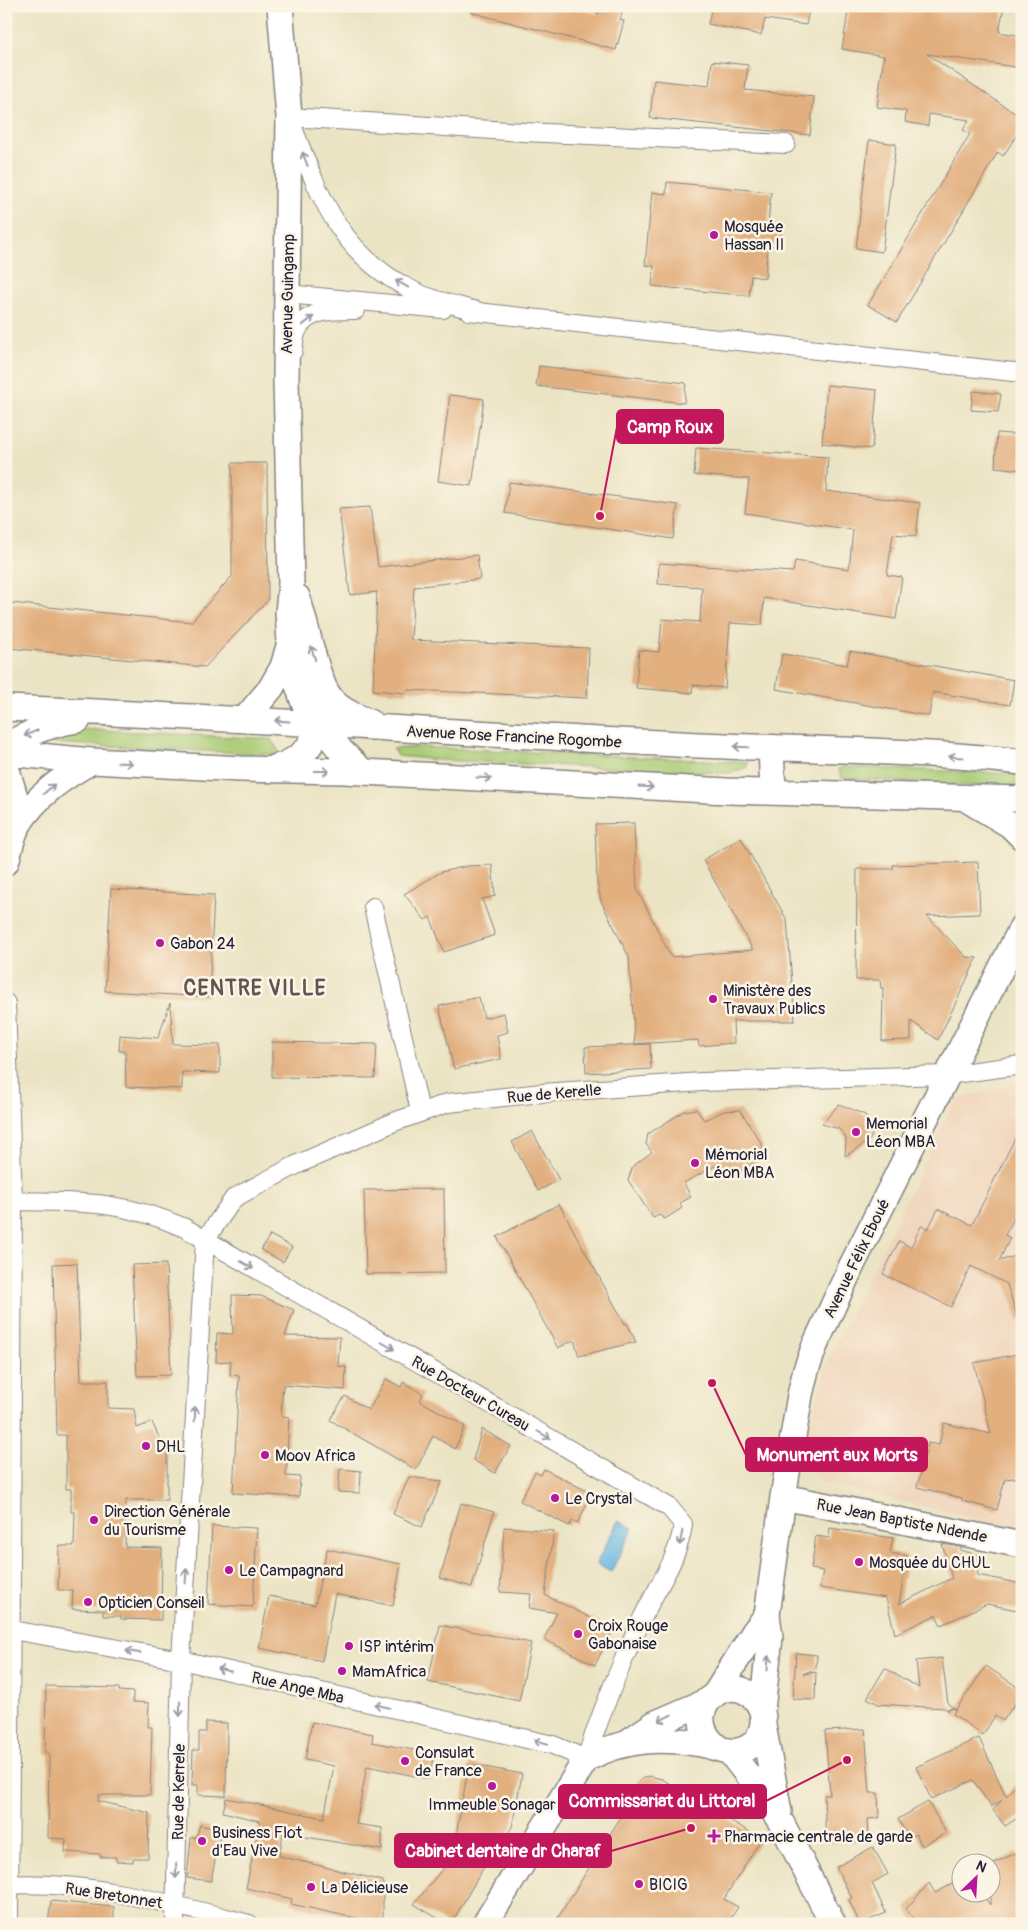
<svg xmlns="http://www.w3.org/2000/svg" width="1028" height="1930" font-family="Pangolin,sans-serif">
<rect width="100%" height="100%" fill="#fcf5e5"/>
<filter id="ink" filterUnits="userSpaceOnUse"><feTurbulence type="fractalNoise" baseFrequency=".02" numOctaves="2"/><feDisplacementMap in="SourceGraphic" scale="10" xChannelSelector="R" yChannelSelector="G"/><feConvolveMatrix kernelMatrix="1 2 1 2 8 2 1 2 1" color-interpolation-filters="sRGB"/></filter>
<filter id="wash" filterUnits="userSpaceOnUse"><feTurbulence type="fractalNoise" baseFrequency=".0096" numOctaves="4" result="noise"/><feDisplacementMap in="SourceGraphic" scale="20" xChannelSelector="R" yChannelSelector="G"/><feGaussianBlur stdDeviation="1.12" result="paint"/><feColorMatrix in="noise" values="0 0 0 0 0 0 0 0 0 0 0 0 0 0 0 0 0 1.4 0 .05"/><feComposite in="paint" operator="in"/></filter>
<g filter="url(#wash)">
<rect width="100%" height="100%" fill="#ebe4c4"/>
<!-- built -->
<path fill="#f0d6bc" d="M1022,1082V1530L821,1482L805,1459L816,1399L829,1359L955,1100Z"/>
<!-- green -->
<path fill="#a9cb74" stroke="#667658" d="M83,729L271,739L281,755L50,743L51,736Z
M421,747L748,762L747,767L730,773H720L438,760L397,756L393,749Z
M843,767L1022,774V789L842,778L838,769Z"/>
<!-- water -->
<path fill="#68b7e2" stroke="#456c8e" d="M618,1521L633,1528L611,1572L596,1564Z"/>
<g id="blocks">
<!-- building -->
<path fill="#e2af7e" d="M470,6H570L598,14L600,6H624L620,20L624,21L616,50L470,12Z
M712,6H810L806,25L765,19L761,35L708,24Z
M849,6H1004L999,32L1022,36V68L927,54L1022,118V127L1003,156L998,152L897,322L868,305L970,134L963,130L969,120L929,114L928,126L905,122L906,111L877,107L884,56L842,49Z
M712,61L748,65L745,90L814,97L810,135L650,118L654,80L709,86Z
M869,140L896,144L882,252L856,248Z
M667,182L771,192L768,224L782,226L780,246L768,245L765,278L751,276L749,296L652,286L654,266L645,265L652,192L666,194Z
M539,366L686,383L684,403L536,386Z
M827,385L877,390L872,449L822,443Z
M973,391L1001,394L998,412L971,410Z
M450,395L484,399L472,486L438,481Z
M997,433L1022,435V470L995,467Z
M696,448L828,457L826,491L920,503L916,536L893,534L887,575L902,577L896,619L764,598L762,625L730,623L725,688L693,685L692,693L636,688L639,650L659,652L662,619L700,622L702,587L658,584L659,563L793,572L795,561L849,569L853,530L745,513L749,479L694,475Z
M232,463H267L268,600L205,667L8,648L11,603L191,622L232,576Z
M509,482L678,505L673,539L505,513Z
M370,507L378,567L477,555L480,579L414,587L411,640L589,648L587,698L408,690L406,693L373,690L377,592L350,595L339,509Z
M850,651L1014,680L1010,705L933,692L929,716L776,689L782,654L847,665Z
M634,823L637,889L671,957L753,950L703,860L741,838L787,920L795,1021H733L734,1043L699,1046L698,1040L635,1044L629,957L601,901L597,882L595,824Z
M978,862L980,914L927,916L966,957L977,958L938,1040L911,1021V1040L882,1041L883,988H881L880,980H856L857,869H893V865Z
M492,865L495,896L482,899L495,935L444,952L430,917L425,920L404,894L441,872L467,866Z
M111,889L214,895L209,997L105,991Z
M479,997L484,1018L504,1013L508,1032L497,1035L501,1059L454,1069L439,1006Z
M170,1003L173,1044L220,1045V1073L182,1072V1089L126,1087L125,1051H119L120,1035L158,1038Z
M272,1042L377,1044L375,1078L272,1077Z
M650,1044L651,1069L586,1073L585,1047Z
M839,1104L865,1115L871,1124L872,1135L869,1141L845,1156L846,1138L839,1129L822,1124Z
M696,1109L704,1120L724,1111L740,1110L763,1146L757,1161L740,1172L715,1166L684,1183L691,1197L680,1203L682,1208L665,1219L659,1215L653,1218L628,1180L633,1166L652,1152L646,1144L648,1134L684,1111Z
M1022,1124V1204L1005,1235L1010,1238L999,1261L1022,1254V1319L1018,1320L1007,1284L971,1266L951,1307L883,1274L899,1241L911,1247L921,1226L928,1229L938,1209L972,1225Z
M532,1131L559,1180L538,1191L512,1142Z
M444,1189L445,1273L366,1274L364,1190Z
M559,1204L625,1324L627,1323L636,1342L579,1356L574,1340L558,1348L497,1237Z
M270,1235L292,1247L283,1262L261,1250Z
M77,1263L81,1381H108V1408L134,1409L137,1428L152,1422L163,1446H167V1500H126L125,1547L162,1548L161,1620L121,1619V1616H103V1610L72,1609L73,1590H58L59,1546H74L75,1512H71V1489H66V1435H57L53,1264Z
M166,1264L171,1375L137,1376L132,1265Z
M232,1295L261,1296L294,1310L285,1336L340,1337L338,1366L346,1367L345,1390L283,1385L281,1416L289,1417L286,1476L300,1477L299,1497L233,1493L239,1376L230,1375L231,1361L216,1362L217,1333L233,1334Z
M1022,1353V1477L1005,1479L997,1510L962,1501V1498L917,1487L928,1443L939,1445L944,1423L991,1434L974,1363Z
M386,1379L401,1387L403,1382L423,1394L420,1401L465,1426L455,1449L433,1436L416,1470L330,1420L345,1396L369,1410Z
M482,1429L511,1446L495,1473L473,1460Z
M340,1469L361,1471L360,1493L338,1492Z
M544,1469L587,1491L583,1498L589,1500L577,1524L572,1521L569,1526L520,1501L535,1472L541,1475Z
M409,1477L442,1481L422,1527L393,1514Z
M461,1503L494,1512L472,1587L440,1578Z
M212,1526L257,1528L253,1607L208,1604Z
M504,1527L554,1531L545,1595L613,1629L595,1665L544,1639L557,1613L529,1608L531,1594L500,1592Z
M830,1528L893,1538L890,1553L907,1556L899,1604L952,1578L942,1544L961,1547L960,1550L982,1556L977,1575L1022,1584V1611L987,1604L941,1625L936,1615L895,1634L886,1598L820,1588L823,1571L811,1569L816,1536L829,1538Z
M327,1549L401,1564L393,1606L335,1594L322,1661L259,1648L269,1596L315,1605Z
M440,1625L531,1643L519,1701L428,1682Z
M796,1653L817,1655L816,1668L803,1674L816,1672L815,1700L793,1699Z
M942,1658L948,1704L956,1709L948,1708L949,1711L944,1708L878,1704L867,1698L885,1668L919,1688L916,1661Z
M986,1666L1022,1690V1693L1003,1721L995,1716L983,1735L953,1714Z
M46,1686L119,1688V1691L133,1692V1702L149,1703L148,1727H152L150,1795H99L98,1801L149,1813L148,1858H133V1862L116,1861V1857H100V1854L65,1852L66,1839L48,1838L49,1755L45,1754Z
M206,1722L227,1723L226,1796L198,1795V1785H192L193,1750H199V1732H206Z
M312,1722L373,1734L372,1742L434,1754L429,1779L367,1766L356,1824L382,1828V1850L283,1833L279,1856L383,1881V1924L291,1904L292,1899L246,1888L260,1821L223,1812L226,1798L324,1818L334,1766L305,1760Z
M865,1729L870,1793H878L879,1818L868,1819L869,1841L826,1843L824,1795H830L825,1731Z
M979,1738L1006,1796L1022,1778V1815L1005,1826L993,1810L1002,1800L991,1807L973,1780L931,1799L916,1767Z
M469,1764L522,1774L512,1827L481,1872L451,1924H447L414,1904L444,1867L423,1864L426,1836L455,1841Z
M649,1776L662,1779L761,1839L724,1899L738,1907L727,1924H554L622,1815L619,1813L640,1780Z
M928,1802L946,1833L922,1846L916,1834L909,1838L898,1819Z
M200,1825L221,1830L211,1881L187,1878L191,1838H196Z
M873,1847L888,1874L872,1883L886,1913L860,1924L849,1900L852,1898L836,1867Z
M1016,1853L1022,1865V1924H964L959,1917L947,1924H917L906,1909L929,1883L935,1893L960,1880V1892H981L990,1905V1865Z
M51,1901L114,1907V1924H48Z"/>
</g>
</g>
<g filter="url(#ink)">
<use href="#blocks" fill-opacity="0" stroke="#868380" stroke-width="1"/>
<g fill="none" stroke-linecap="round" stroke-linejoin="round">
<defs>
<path id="street" d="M287,294L443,309
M469,311L1022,373
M480,312C460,306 437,302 418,293C338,257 318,192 289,117L523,132L786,144
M293,351C294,345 294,337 297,331C306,309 337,310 356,310
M373,907L420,1111
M6,1003L13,1201L9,1924
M6,1201C75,1202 120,1199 185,1228L669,1507L683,1524C679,1559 655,1590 641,1621C620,1666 601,1712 586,1759L553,1745L181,1660L6,1629
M205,1240L234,1198L296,1165L394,1122L448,1103L542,1093L702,1082L946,1075L1022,1065
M6,1885C86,1880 173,1904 249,1924
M175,1924L181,1660L205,1240"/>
<path id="secondary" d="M297,597C306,622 316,681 331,699C341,711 357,717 371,723
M291,649L294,674L304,703L341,751L363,772
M6,708C224,717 442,732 659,743C780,750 902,748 1022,762
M245,719L271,688L283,667L290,642L288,613L291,583L286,380L289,117L280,6
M6,746C29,732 51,724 78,720
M771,748L773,792
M6,753L92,761L241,769L344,771L727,791L1022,799
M6,767L15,797L18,826
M274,768C308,759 314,741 326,710
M966,799L1010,825L1022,837
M6,862C10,850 12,835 18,825C36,796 63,777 92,761
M783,1497L1022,1545
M716,1693L754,1632L767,1615
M762,1710L770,1637L767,1615L783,1497L800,1395L806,1370L815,1345L852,1265L1022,927
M763,1725L779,1812
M629,1741L654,1724L707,1701
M729,1751L760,1791L782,1824L833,1924
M485,1924L586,1759C623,1739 660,1737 701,1744C713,1746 726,1753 738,1751C764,1746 771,1714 753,1697C723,1669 679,1715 716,1746"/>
</defs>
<!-- street casing -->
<use href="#street" stroke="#868380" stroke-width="20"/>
<!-- secondary casing -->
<use href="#secondary" stroke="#868380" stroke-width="28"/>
<!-- street -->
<use href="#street" stroke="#fff" stroke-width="18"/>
<!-- secondary -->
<use href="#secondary" stroke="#fff" stroke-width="25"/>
</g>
<!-- one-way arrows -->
<defs><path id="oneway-shaft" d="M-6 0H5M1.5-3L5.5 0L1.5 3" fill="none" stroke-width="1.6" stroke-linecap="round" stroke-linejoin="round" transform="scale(1.25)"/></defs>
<g stroke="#9c9ca7">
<use href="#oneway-shaft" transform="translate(305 159) rotate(-111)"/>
<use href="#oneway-shaft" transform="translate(402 284) rotate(-151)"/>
<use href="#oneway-shaft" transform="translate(308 321) rotate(-38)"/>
<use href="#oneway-shaft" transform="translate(313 653) rotate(-108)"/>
<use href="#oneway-shaft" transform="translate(282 721) rotate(-176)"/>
<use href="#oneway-shaft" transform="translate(31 733) rotate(157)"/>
<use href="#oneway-shaft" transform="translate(741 747) rotate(-178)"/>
<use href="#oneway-shaft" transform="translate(956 757) rotate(-176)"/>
<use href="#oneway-shaft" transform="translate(125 763) rotate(3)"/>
<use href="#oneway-shaft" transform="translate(322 771)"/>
<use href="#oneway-shaft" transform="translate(484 778) rotate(3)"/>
<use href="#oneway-shaft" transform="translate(646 787) rotate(3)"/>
<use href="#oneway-shaft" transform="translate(49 789) rotate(-41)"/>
<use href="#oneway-shaft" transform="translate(247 1265) rotate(31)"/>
<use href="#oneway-shaft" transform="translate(388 1346) rotate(30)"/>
<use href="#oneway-shaft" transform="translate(195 1414) rotate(-87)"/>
<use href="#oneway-shaft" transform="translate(544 1435) rotate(30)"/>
<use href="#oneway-shaft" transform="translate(681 1538) rotate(101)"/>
<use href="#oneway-shaft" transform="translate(186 1576) rotate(-87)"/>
<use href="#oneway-shaft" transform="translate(133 1652) rotate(-170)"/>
<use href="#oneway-shaft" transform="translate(768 1663) rotate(-86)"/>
<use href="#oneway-shaft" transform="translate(224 1670) rotate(-167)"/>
<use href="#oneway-shaft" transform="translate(382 1706) rotate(-167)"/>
<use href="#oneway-shaft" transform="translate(180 1709) rotate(91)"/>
<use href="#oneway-shaft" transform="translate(665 1718) rotate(153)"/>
<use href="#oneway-shaft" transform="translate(541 1742) rotate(-167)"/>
<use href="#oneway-shaft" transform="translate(176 1871) rotate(91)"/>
</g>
</g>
<!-- markers -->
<g fill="#b5179e" stroke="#fcf5e5" stroke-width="2">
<circle cx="714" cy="235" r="5"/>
<circle cx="160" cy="943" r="5"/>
<circle cx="713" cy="999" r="5"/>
<circle cx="856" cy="1132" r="5"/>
<circle cx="695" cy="1163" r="5"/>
<circle cx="146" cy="1446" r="5"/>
<circle cx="265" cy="1455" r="5"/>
<circle cx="555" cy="1498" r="5"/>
<circle cx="94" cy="1520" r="5"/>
<circle cx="859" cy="1562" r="5"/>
<circle cx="229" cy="1570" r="5"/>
<circle cx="88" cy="1602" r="5"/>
<circle cx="578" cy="1634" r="5"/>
<circle cx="349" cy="1646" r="5"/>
<circle cx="342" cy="1671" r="5"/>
<circle cx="405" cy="1761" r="5"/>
<circle cx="492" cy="1786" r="5"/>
<path d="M711.5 1828.5h5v5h5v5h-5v5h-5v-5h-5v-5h5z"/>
<circle cx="202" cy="1841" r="5"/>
<circle cx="639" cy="1884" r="5"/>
<circle cx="311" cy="1887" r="5"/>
</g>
<g text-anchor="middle" stroke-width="5" stroke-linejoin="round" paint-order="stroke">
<!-- poi labels -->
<g font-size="16" fill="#22223b" stroke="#fcf5e5" text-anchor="start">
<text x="724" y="232">Mosquée<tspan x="724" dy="18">Hassan II</tspan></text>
<text x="170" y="949">Gabon 24</text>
<text x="723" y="996">Ministère des<tspan x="723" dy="18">Travaux Publics</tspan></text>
<text x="866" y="1129">Memorial<tspan x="866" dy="18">Léon MBA</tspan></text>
<text x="705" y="1160">Mémorial<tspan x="705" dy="18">Léon MBA</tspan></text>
<text x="156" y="1452">DHL</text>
<text x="275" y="1461">Moov Africa</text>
<text x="565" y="1504">Le Crystal</text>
<text x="104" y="1517">Direction Générale<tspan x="104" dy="18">du Tourisme</tspan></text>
<text x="869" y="1568">Mosquée du CHUL</text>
<text x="239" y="1576">Le Campagnard</text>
<text x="98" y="1608">Opticien Conseil</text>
<text x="588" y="1631">Croix Rouge<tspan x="588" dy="18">Gabonaise</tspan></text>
<text x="359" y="1652">ISP intérim</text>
<text x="352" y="1677">MamAfrica</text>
<text x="415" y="1758">Consulat<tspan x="415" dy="18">de France</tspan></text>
<text x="492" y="1810" text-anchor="middle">Immeuble Sonagar</text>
<text x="212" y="1838">Business Flot<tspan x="212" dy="18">d'Eau Vive</tspan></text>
<text x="724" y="1842">Pharmacie centrale de garde</text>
<text x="649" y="1890">BICIG</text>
<text x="321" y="1893">La Délicieuse</text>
</g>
<!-- street labels -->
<g font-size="16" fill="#22223b" stroke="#fcf5e5">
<text transform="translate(287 294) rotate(-89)" y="6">Avenue Guingamp</text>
<text transform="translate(514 736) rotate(3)" y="6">Avenue Rose Francine Rogombe</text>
<text transform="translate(554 1093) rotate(-5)" y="6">Rue de Kerelle</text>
<text transform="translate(856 1258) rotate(-64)" y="6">Avenue Félix Eboué</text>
<text transform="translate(471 1393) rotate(30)" y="6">Rue Docteur Cureau</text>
<text transform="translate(902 1520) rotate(11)" y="6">Rue Jean Baptiste Ndende</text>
<text transform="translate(298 1687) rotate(13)" y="6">Rue Ange Mba</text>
<text transform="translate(178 1792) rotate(-89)" y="6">Rue de Kerrele</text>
<text transform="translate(114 1895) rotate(9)" y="6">Rue Bretonnet</text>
</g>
<!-- district labels -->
<g font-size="21" font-weight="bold" letter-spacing="1" fill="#655352" stroke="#fcf5e5">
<text x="255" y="995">CENTRE VILLE</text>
</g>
</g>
<!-- callouts -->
<path fill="none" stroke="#c2185b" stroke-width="2" d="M600 516L617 427M712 1383L746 1455M847 1760L766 1801M691 1828L611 1851"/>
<g fill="#c2185b" stroke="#fcf5e5" stroke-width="2">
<circle cx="600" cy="516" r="5"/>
<circle cx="712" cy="1383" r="5"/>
<circle cx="847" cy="1760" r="5"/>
<circle cx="691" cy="1828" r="5"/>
</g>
<g fill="#c2185b" stroke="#c2185b" stroke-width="2">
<rect x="617" y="410" width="106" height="33" rx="5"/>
<rect x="746" y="1438" width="181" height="33" rx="5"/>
<rect x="559" y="1785" width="207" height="33" rx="5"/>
<rect x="395" y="1834" width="216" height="33" rx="5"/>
</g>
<g font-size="18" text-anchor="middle" font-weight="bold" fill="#fff">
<text x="670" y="433">Camp Roux</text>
<text x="837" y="1461">Monument aux Morts</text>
<text x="662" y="1807">Commissariat du Littoral</text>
<text x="503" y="1857">Cabinet dentaire dr Charaf</text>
</g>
<!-- margin -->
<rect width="1028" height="1930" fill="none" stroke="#fcf5e5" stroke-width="25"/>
<!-- north arrow -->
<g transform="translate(976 1878) rotate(25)"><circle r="24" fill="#fcf5e5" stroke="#a5a1a1"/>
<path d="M0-4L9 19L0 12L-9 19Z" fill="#b5179e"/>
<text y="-8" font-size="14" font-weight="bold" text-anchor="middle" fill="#22223b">N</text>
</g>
</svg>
